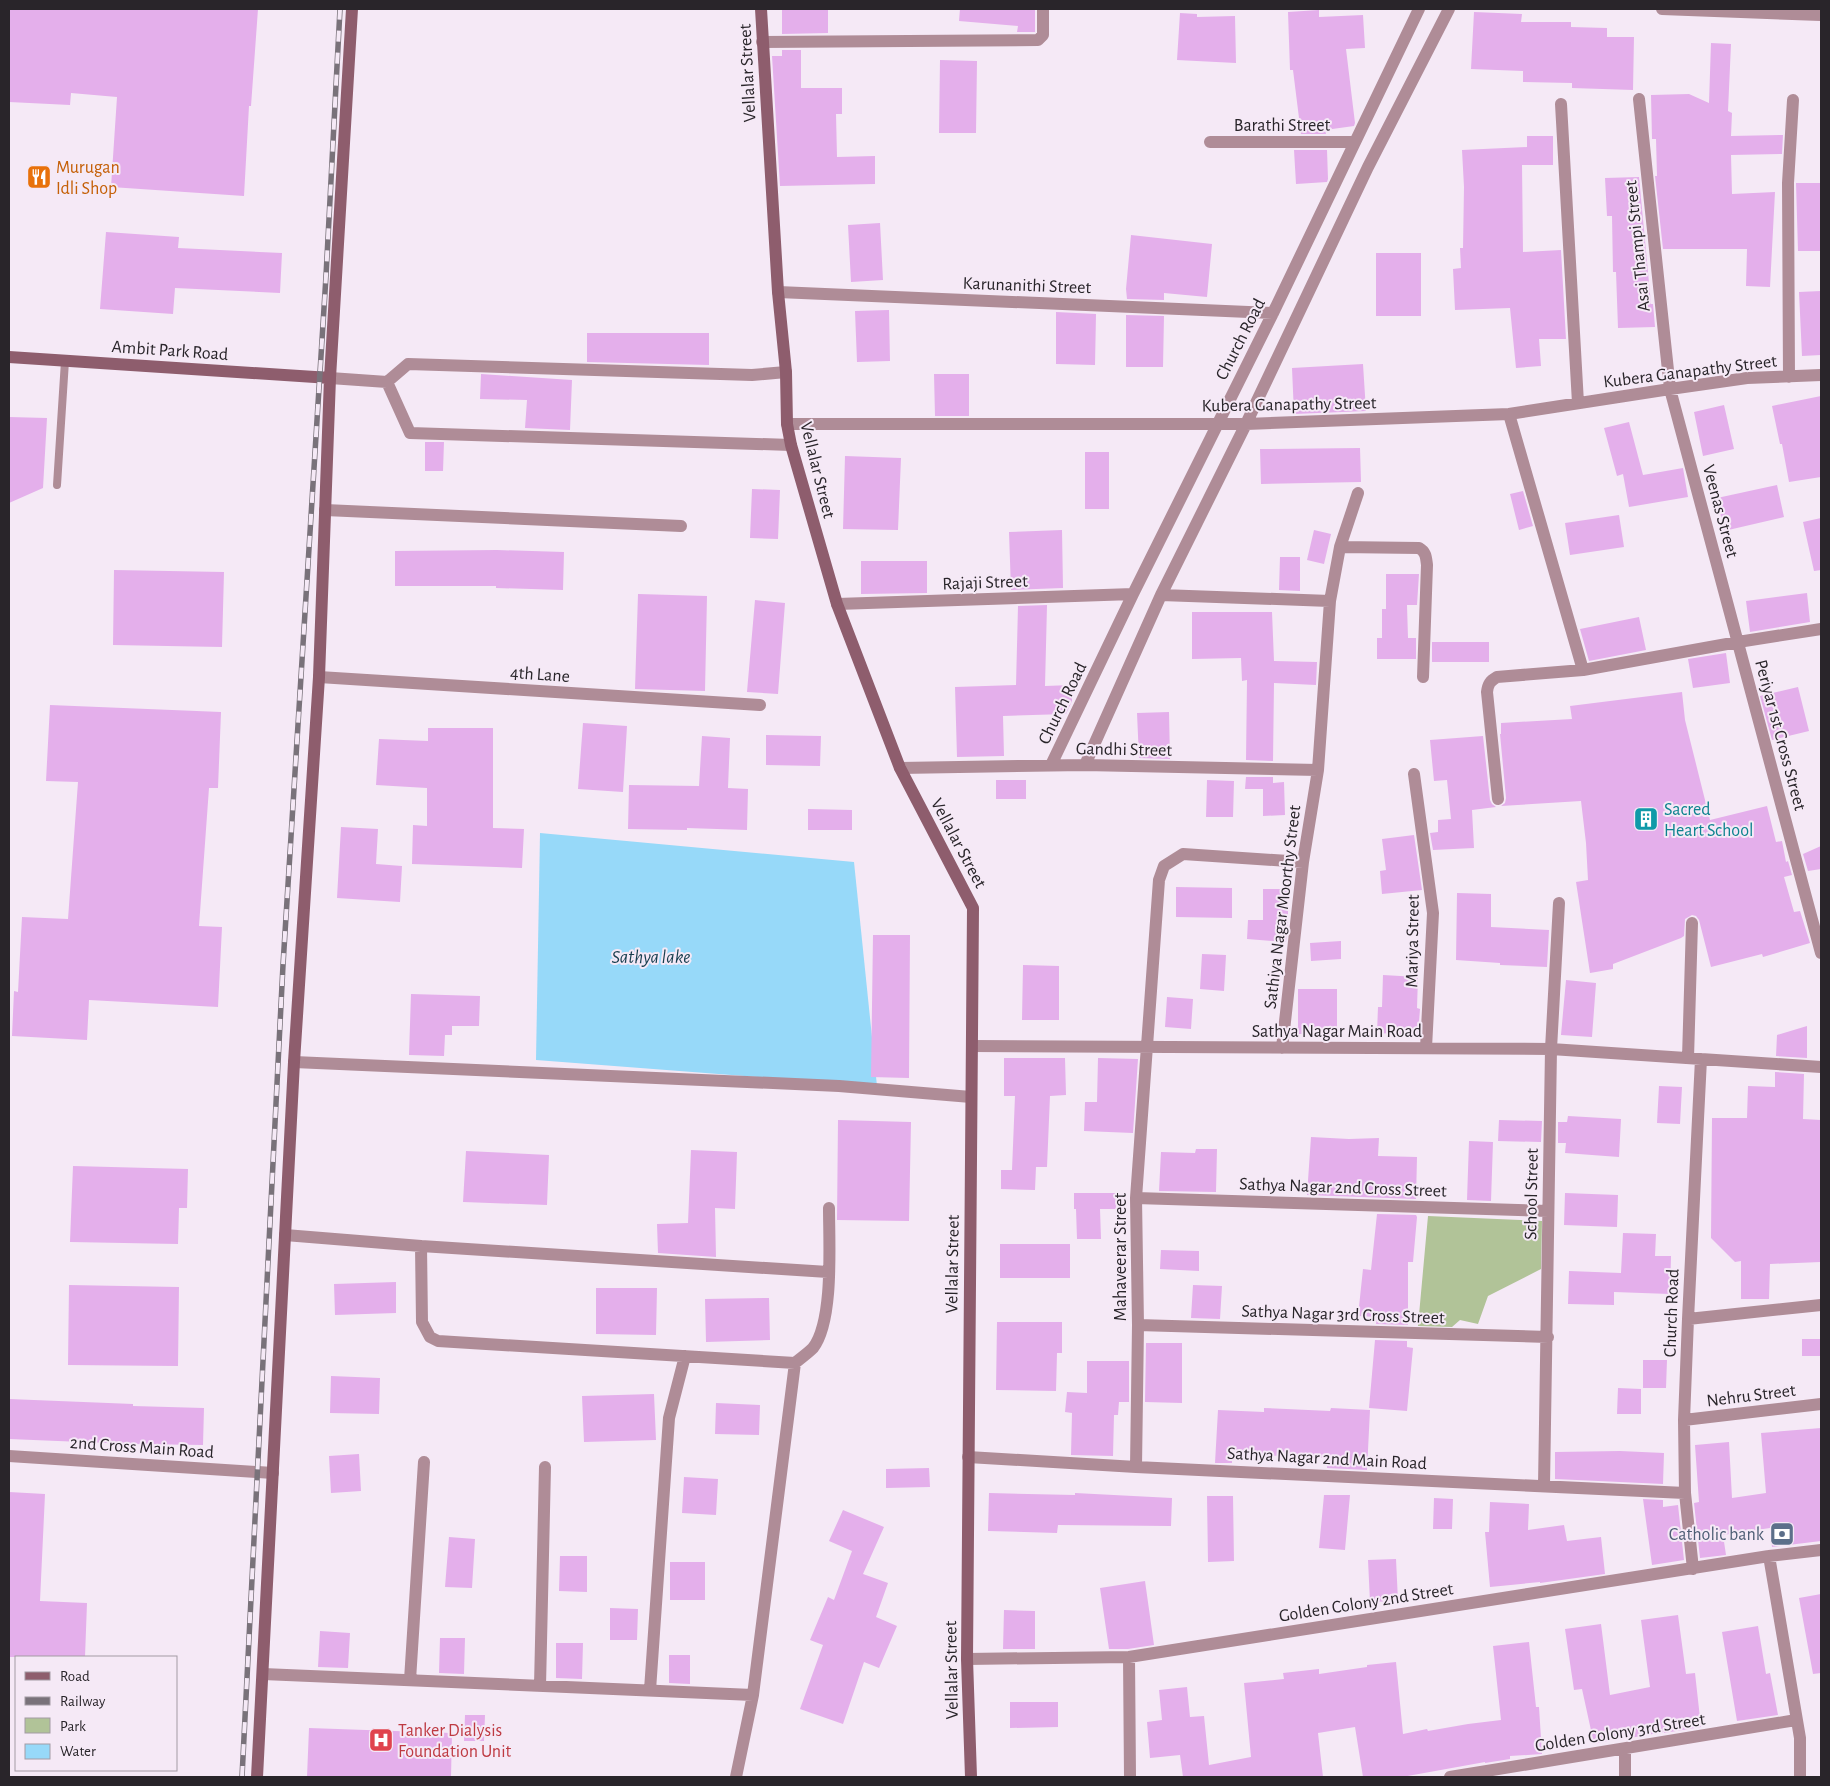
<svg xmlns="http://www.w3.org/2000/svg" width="1830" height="1786" font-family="'Alegreya Sans',sans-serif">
<rect width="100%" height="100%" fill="#f5e9f6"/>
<!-- green -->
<path fill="#b1c398" d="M1428,1216L1542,1221L1541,1269L1488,1296L1478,1324L1460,1320L1452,1327L1418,1326Z"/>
<!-- water -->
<path fill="#97d9f9" d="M540,833L854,862L877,1086L536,1060Z"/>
<!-- building -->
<path fill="#e4afeb" d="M9,9H258L251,106H249L244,196L111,187L117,97L71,93L70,105L9,102Z
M782,9H828V33L782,34Z
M960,9H1035V32H1017L1018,26L959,21Z
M1319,10V17L1363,15L1365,48L1346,49L1355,123L1354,126L1325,130L1326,134H1301L1293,70H1290L1288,12Z
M1474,12L1522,14L1521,22H1571V27L1607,28V37H1634L1633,90L1572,88V83L1523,82V71L1471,69Z
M1180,13L1197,14V17L1235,16L1236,63L1177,60Z
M1711,43L1731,44L1728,111L1732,113L1731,136L1783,135L1782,154L1731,155L1732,194L1775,192L1770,287L1746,286L1747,249H1663L1655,176H1657L1656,139H1652L1651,95L1689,94L1709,103Z
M782,50H801V88H842V114H836L837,157L875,156V184L780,186L772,56H782Z
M940,60L977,61L976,133H939Z
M1527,136H1553V165H1522L1523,252L1561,250L1566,339H1539L1541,366L1516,368L1510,308L1455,310L1453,269L1461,268L1460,248H1463L1464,187L1462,150L1527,147Z
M1294,150H1327L1328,179L1327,182L1296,184Z
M1639,177L1651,304H1653L1655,327L1618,328L1616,272H1613L1612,216H1607L1605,178Z
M1796,183H1821V251H1798Z
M880,223L883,280L851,282L848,225Z
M106,232L179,237L178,248L282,253L280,293L175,288L173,314L100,309Z
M1131,235L1212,244L1207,297L1164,293V300L1127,299L1126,289Z
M1376,253H1421V316H1376Z
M1821,291V355L1802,356L1799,292Z
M889,310L890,361L857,362L855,311Z
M1056,312L1096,314L1095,365L1056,364Z
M1126,315L1164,316L1163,367H1126Z
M587,333H709V365L587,362Z
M1363,364L1366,411L1294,414L1292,368Z
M481,374L572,380L570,430L525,428L527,400L480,399Z
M934,374H969V416H935Z
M1821,396V477L1789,482L1782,444H1780L1772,406Z
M1724,405L1734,449L1703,456L1694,412Z
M9,417L47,418L43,488L9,503Z
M1629,422L1643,475L1683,468L1688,497L1629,507L1623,474L1617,476L1604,428Z
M425,442H444L443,471H425Z
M1360,448L1361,482L1261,484L1260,449Z
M1085,452H1109V509H1085Z
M845,456L901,458L898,530L843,529Z
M1777,485L1784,517L1724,531L1717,498Z
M752,489L780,490L778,539L750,538Z
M1523,491L1533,526L1519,530L1510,494Z
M1619,515L1624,547L1570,555L1565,523Z
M1821,518V570L1814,571L1803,522Z
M1062,530L1063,588L1011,590L1009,532Z
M1314,530L1331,534L1324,564L1307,560Z
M497,550L564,552L563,590L496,588V586H395V551Z
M1280,557H1300V591L1279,590Z
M861,561H927V593L861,594Z
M114,570L224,572L222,647L113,645Z
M1386,574H1419L1417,605H1407L1408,638H1416V659H1377V638H1382V609H1386Z
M1807,593L1810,622L1750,632L1746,601Z
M638,594L707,596L705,691L635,689Z
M755,600L785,603L778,694L747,692Z
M1047,605L1045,686L1072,685V701L1066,714L1003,716L1004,756L957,757L955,687L1016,685L1018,606Z
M1192,612H1272L1274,661L1317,662L1316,685L1274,683L1273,761L1246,760L1247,680L1242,681L1241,658L1192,659Z
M1639,617L1646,650L1589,661L1580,629Z
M1432,642H1489V662H1432Z
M1726,653L1730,683L1693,688L1688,659Z
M1798,687L1809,731L1772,740L1760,696Z
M1682,692L1685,720L1710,820L1767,806L1776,842L1782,841L1786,862L1788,861L1792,875L1784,877L1794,912L1800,911L1810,943L1763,957L1762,954L1711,967L1699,920L1696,916L1692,915L1685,919L1684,936L1681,938L1613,964V969L1590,973L1576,882L1588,880L1586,843L1581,801L1501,806L1505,803L1506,798L1500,734H1501V723L1572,719L1570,706Z
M50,705L221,712L218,788H209L199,926L222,927L218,1007L89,1000L87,1040L12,1036L14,991L18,992L22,917L68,919L78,782L46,781Z
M1169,712L1170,759L1139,758L1137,713Z
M583,723L627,726L623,792L578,789Z
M428,728H493V828L524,829L522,868L412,864L413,825L427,826V788L376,785L379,739L428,741Z
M766,735L821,736L820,766L766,765Z
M702,736L730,738L728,788L748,789L747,830L687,828V830L628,829L629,785L699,786Z
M1483,736L1490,800L1492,804L1496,807L1472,810L1474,848L1433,850L1430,833L1438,832V820L1451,819L1447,780L1434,781L1430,740Z
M1246,777H1273V783L1284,782L1285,815L1263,816V789H1245Z
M996,780H1026V799H996Z
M1207,780L1234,781L1233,817H1206Z
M808,809L852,810V830H808Z
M341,827L378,829L376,864L402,866L400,902L337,898Z
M1414,835L1422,890L1382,894L1380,871L1386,870L1382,839Z
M1821,846V869L1808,871L1803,854Z
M1176,887L1232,888V918L1176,917Z
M1263,889H1288V923L1286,942L1247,939L1248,920H1263Z
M1457,893L1491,894V927L1549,930L1547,967L1500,965V963L1456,960Z
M873,935H910L909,1078L871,1077Z
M1341,941V959L1311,961L1310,943Z
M1202,954L1226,955L1224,991L1200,989Z
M1023,965L1059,966V1020H1022Z
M1383,975L1418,977L1417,1008L1420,1009L1418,1035L1377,1033L1378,1007H1382Z
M1566,980L1596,983L1592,1037L1561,1035Z
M1298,989H1337V1034H1298Z
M411,994L480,996L479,1026H452V1035H445L444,1056L409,1055Z
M1167,997L1193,999L1191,1029L1165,1027Z
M1807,1026V1058L1776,1056L1777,1035Z
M1004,1058H1065L1066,1095L1050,1096L1047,1167H1036L1035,1190L1001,1189V1170H1012L1015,1096H1004Z
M1098,1058L1138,1059L1133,1133L1084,1131L1085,1102H1097Z
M1775,1072L1804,1074L1803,1119L1821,1120V1262L1770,1264L1769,1299H1741V1261L1735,1262L1711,1238L1712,1118H1747L1748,1086L1775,1087Z
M1659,1086L1682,1087L1680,1124L1657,1123Z
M1568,1116L1621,1119L1619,1157L1565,1153L1566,1143H1558V1122H1567Z
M838,1120L911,1122L909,1221L837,1220Z
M1499,1120L1542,1121L1541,1142L1498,1141Z
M1311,1137L1349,1139L1379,1138L1378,1156L1417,1157L1416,1199L1307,1195Z
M1469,1141L1493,1142L1491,1201L1467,1200Z
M1196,1149H1217L1216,1192L1159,1191L1161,1152L1195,1153Z
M691,1150L737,1152L735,1209L715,1208L716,1257L658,1253L657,1224L688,1223Z
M466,1151L549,1155L547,1205L463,1202Z
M73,1166L188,1169L187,1208H179L178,1244L70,1242Z
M1074,1193H1116V1209H1100L1101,1239H1077L1076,1209H1074Z
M1565,1193L1618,1195L1617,1227L1564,1225Z
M1377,1214L1416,1215L1417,1217L1413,1262H1408V1325L1376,1324L1377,1317L1358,1316L1363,1269L1371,1270Z
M1623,1233L1656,1234L1655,1256H1671L1670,1294L1614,1292V1305L1568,1304L1569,1271L1621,1273Z
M1000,1244H1070V1278H1000Z
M1161,1250L1199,1251V1271L1160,1269Z
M396,1282V1313L335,1315L334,1284Z
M69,1285L179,1287L178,1366L68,1365Z
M1193,1285L1222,1286L1220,1319L1191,1318Z
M596,1288H657L656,1335L596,1334Z
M769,1298L770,1340L706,1342L705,1299Z
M997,1322H1062V1353H1057L1056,1391L996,1390Z
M1802,1339H1821V1356H1802Z
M1375,1340L1407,1341V1347L1413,1348L1407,1411L1369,1408Z
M1146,1343H1182V1403L1145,1402Z
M1643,1360H1667L1666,1388H1643Z
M1087,1361H1129V1402H1119L1118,1415H1114L1113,1456L1071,1455L1072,1413L1065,1412L1067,1392L1087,1393Z
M331,1376L380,1378L379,1414L330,1413Z
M1618,1388L1641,1389V1414H1617Z
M654,1394L656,1440L584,1442L582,1396Z
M9,1399L133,1404V1406L204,1408L203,1445L131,1444L9,1439Z
M716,1403L760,1405L759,1435L715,1434Z
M1264,1408L1330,1411L1331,1408L1370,1410L1367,1470L1327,1468L1328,1458L1232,1454V1463H1215L1218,1410L1264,1412Z
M1821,1428V1541L1772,1547L1770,1528L1723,1535L1726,1555L1700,1558L1694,1503L1699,1502L1695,1445L1729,1442L1732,1498L1766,1493L1761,1433Z
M1620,1451L1664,1453L1663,1484L1555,1479V1452Z
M359,1454L361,1491L331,1493L329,1456Z
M929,1468L930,1487L886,1488V1469Z
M684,1477L718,1479L716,1515L682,1513Z
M9,1492L45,1494L40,1601L87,1603L85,1657H9Z
M989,1493L1075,1495V1493L1172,1498L1171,1526L1058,1525L1057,1533L988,1531Z
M1324,1495H1350L1345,1550L1319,1548Z
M1207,1496H1233L1234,1561L1208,1562Z
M1434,1498L1453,1499L1452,1529H1433Z
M1643,1499L1663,1500V1507L1678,1505L1684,1560L1652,1565Z
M1490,1502L1529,1504L1528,1530L1564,1525L1567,1541L1601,1537L1605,1574L1540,1583V1582L1490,1587L1485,1532H1489Z
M843,1510L884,1527L863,1574L888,1583L876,1617L897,1626L879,1668L864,1662L843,1724L800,1709L823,1645L810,1640L828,1597L834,1600L852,1551L829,1541Z
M449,1537L475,1539L472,1588L445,1587Z
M560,1556H587V1592L559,1591Z
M1396,1559L1398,1601L1370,1602L1368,1560Z
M670,1562H705V1600H670Z
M1145,1581L1154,1645L1128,1649H1109L1100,1588Z
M1821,1594V1673L1813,1674L1799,1598Z
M610,1608L638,1609L637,1640H610Z
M1004,1610L1035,1611V1649H1003Z
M1678,1615L1686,1674L1695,1673L1701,1727L1664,1733V1732L1630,1738L1629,1736L1594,1744L1582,1689L1574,1690L1565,1629L1601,1624L1610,1695L1650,1687L1641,1620Z
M1758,1626L1766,1674L1770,1673L1778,1715L1737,1721L1722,1632Z
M320,1631L350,1633L348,1668L318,1667Z
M440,1638H465L464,1674L439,1673Z
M1529,1642L1536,1707H1539L1542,1754L1510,1756V1759L1485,1763V1762L1402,1777H1363L1355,1727L1318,1733L1323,1777H1183L1180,1755L1150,1758L1147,1722L1162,1720L1159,1690L1187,1687L1190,1717L1204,1716L1209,1765L1251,1757L1244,1683L1284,1679L1283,1673L1319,1669V1674L1367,1667V1665L1396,1662L1403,1734L1427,1729L1428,1731L1468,1724L1501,1720L1493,1646Z
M556,1643H583L582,1679L556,1678Z
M669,1655H690V1684L669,1683Z
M1010,1702H1058V1727L1010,1728Z
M465,1715H485L484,1741H464Z
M309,1728L452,1733L451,1777H307Z"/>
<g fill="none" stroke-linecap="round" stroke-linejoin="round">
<!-- lane -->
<path stroke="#af8c97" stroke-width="8" d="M57,485L65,361"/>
<!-- street -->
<path stroke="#af8c97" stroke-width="12" d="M1662,9L1821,15
M762,42L1038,40L1043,35V9
M1639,99L1670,389L1821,953
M1561,104L1578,403
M1210,142H1355
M778,292L1273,313
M1789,377L1788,183L1793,100
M330,378L387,382L408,364L752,375L786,372
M387,382L410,433L791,445
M1509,414L1583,670
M787,424H1246L1509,414L1670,389L1747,378L1821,375
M325,510L681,526
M1340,547L1419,548C1426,552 1426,557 1427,565L1423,677
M1161,595L1330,601
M837,604L1133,594
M319,677L760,705
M1051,765L1133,594L1273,313L1419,9
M1085,765L1161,595L1246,424L1368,167L1449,9
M900,768L1085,765L1318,770
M1414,774L1433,913L1426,1048
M1498,799L1487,692C1488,684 1490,681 1497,677L1583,670L1738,642L1821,629
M972,1046L1551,1049L1821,1067
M1282,1048L1303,862L1318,770L1330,601L1340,547L1358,493
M1688,1058L1692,923
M294,1062L839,1086L971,1097
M1136,1198L1548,1211
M285,1235L421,1246L422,1322L430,1337L438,1341L795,1363C801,1358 808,1353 813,1348C834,1321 829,1243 829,1208
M421,1246L828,1272
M1688,1319L1821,1305
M1138,1325L1548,1337
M1684,1420L1821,1404
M9,1456L273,1473
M968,1457L1136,1467L1685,1493
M1136,1467L1138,1325L1136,1198L1159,880L1164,866L1183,854L1303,862
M1544,1486L1551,1049L1559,903
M1769,1556L1800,1738V1777
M1693,1569L1685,1493L1684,1420L1688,1319L1701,1059
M1129,1657L1130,1777
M967,1659L1129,1657L1769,1556L1821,1550
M263,1674L753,1695L795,1363
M410,1680L424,1462
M540,1686L545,1467
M650,1690L669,1418L685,1356
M1625,1749V1777
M736,1777L753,1695
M1450,1777L1796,1720"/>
<!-- secondary -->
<path stroke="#8e5d6d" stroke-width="12" d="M761,9L778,292L786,372L787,424L791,445L837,604L900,768L973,908L967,1659L971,1777
M9,357L330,378
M257,1777L294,1062L319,677L330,378L352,9"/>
<defs>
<path id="rail" d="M242,1777L283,965L326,276L340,9"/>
</defs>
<!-- rail casing -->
<use href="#rail" stroke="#79727a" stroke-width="5.5"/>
<!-- rail -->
<use href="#rail" stroke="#f5e9f6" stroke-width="4" stroke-dasharray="11" stroke-linecap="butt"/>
</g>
<!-- icons -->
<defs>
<symbol id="restaurant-square" viewBox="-11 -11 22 22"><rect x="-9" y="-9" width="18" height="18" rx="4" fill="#e8710a" stroke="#f5e9f6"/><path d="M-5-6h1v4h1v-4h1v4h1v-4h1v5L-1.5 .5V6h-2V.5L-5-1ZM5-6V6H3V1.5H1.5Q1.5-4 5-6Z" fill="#fff"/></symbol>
<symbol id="building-square" viewBox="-11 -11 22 22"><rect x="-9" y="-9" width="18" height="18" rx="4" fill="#0f9aa8" stroke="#f5e9f6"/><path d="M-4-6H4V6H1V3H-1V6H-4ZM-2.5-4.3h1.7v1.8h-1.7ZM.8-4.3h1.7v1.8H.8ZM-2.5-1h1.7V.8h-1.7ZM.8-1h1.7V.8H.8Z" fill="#fff"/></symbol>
<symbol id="bank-square" viewBox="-11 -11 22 22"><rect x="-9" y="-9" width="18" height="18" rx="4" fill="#5c6f8a" stroke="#f5e9f6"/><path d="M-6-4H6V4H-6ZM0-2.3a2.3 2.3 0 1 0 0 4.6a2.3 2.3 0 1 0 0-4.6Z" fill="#fff"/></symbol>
<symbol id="hospital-square" viewBox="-11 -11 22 22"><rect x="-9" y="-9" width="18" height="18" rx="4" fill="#e0444e" stroke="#f5e9f6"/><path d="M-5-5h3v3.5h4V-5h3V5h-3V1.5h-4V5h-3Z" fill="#fff"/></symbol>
</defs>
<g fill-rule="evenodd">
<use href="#restaurant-square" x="25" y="163" width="28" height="28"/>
<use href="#building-square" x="1632" y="805" width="28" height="28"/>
<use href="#bank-square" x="1768" y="1520" width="28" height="28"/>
<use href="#hospital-square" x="367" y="1726" width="28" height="28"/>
</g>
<g text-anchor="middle" stroke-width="4" stroke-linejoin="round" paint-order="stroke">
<!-- street labels -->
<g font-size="18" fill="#29252a" stroke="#f5e9f6">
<text transform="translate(747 73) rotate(-93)" y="6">Vellalar Street</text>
<text x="1282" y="131">Barathi Street</text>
<text transform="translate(1637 246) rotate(-96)" y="6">Asai Thampi Street</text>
<text transform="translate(1027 285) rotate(2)" y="6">Karunanithi Street</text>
<text transform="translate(1240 339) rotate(-63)" y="6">Church Road</text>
<text transform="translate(170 350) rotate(4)" y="6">Ambit Park Road</text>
<text transform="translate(1690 371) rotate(-7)" y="6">Kubera Ganapathy Street</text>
<text transform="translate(1289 404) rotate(-1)" y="6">Kubera Ganapathy Street</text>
<text transform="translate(818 470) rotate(76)" y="6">Vellalar Street</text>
<text transform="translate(1721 511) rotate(75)" y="6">Veenas Street</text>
<text transform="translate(985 582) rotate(-2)" y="6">Rajaji Street</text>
<text transform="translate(540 674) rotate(4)" y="6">4th Lane</text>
<text transform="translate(1062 703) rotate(-64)" y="6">Church Road</text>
<text transform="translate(1781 735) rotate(75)" y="6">Periyar 1st Cross Street</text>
<text transform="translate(1124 749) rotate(1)" y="6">Gandhi Street</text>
<text transform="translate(959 843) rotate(62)" y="6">Vellalar Street</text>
<text transform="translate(1282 907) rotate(-83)" y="6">Sathiya Nagar Moorthy Street</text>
<text transform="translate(1412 941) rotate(-89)" y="6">Mariya Street</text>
<text x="1337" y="1037">Sathya Nagar Main Road</text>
<text transform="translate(1343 1187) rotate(2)" y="6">Sathya Nagar 2nd Cross Street</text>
<text transform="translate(1531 1194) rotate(-89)" y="6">School Street</text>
<text transform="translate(1120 1257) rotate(-90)" y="6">Mahaveerar Street</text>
<text transform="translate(952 1264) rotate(-89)" y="6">Vellalar Street</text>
<text transform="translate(1671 1313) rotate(-88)" y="6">Church Road</text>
<text transform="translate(1343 1314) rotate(2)" y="6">Sathya Nagar 3rd Cross Street</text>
<text transform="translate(1751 1395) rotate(-7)" y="6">Nehru Street</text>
<text transform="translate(142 1447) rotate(4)" y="6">2nd Cross Main Road</text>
<text transform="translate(1327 1458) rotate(3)" y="6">Sathya Nagar 2nd Main Road</text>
<text transform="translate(1366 1602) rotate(-9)" y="6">Golden Colony 2nd Street</text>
<text transform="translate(951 1670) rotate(-91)" y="6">Vellalar Street</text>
<text transform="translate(1620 1732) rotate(-9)" y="6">Golden Colony 3rd Street</text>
</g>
<!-- food labels -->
<g font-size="18" fill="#c56008" stroke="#f5e9f6" text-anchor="start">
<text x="56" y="173">Murugan<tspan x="56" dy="21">Idli Shop</tspan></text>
</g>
<!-- culture labels -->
<g font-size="18" fill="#0d838f" stroke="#f5e9f6" text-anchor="start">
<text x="1664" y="815">Sacred<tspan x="1664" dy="21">Heart School</tspan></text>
</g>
<!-- service labels -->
<g font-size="18" fill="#4e5e75" stroke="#f5e9f6" text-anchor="end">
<text x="1764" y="1540">Catholic bank</text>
</g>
<!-- health labels -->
<g font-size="18" fill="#be3a42" stroke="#f5e9f6" text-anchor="start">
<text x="398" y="1736">Tanker Dialysis<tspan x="398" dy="21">Foundation Unit</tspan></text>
</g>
<!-- water labels -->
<g font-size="19" font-style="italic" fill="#173e4e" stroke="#f5e9f6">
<text x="651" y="963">Sathya lake</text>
</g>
</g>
<!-- border -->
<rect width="1830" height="1786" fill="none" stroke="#29252a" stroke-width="20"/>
<!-- legend -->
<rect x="15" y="1656" width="162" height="115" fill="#f5e9f6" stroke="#a39ba4"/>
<rect x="25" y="1672" width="25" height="8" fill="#8e5d6d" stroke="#a39ba4"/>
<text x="60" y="1681" font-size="15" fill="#29252a">Road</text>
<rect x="25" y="1697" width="25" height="8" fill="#79727a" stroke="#a39ba4"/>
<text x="60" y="1706" font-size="15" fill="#29252a">Railway</text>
<rect x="25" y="1718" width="25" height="15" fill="#b1c398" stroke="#a39ba4"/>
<text x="60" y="1731" font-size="15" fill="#29252a">Park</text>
<rect x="25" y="1744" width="25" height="15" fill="#97d9f9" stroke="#a39ba4"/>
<text x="60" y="1756" font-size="15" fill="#29252a">Water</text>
</svg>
